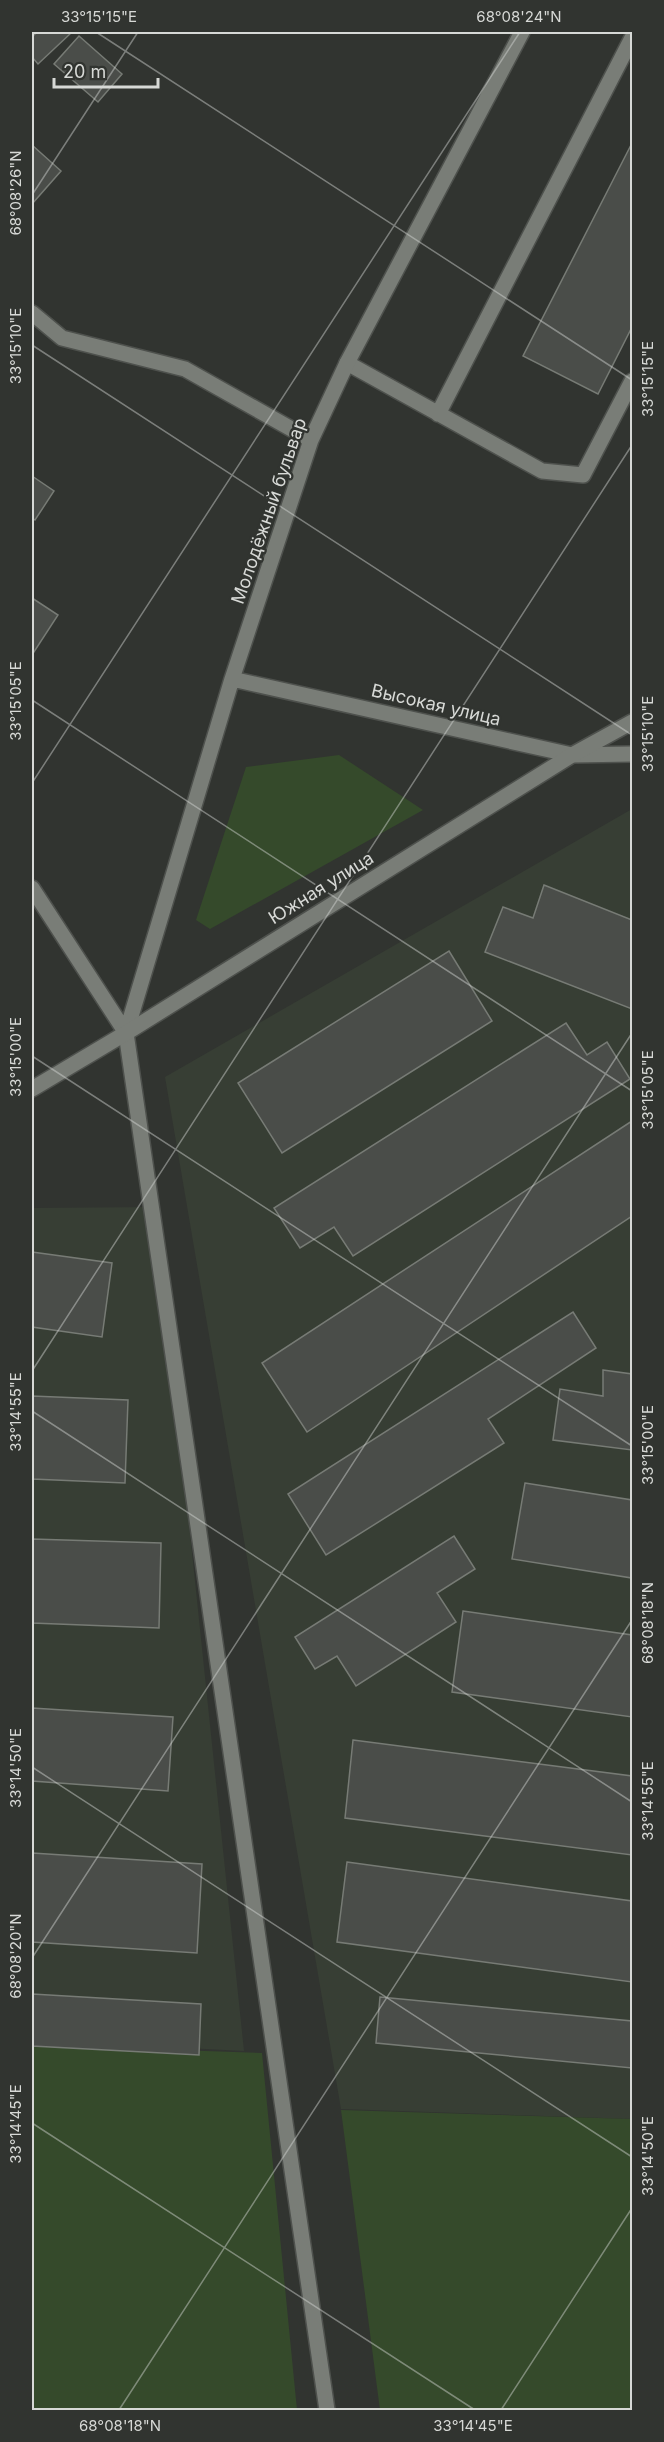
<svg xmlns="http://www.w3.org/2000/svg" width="664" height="2442" font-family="Inter,sans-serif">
<rect width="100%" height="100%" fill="#313430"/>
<!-- built -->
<path fill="#373e34" d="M632,809V2119L341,2109L165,1077Z
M156,1207L244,2051L32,2040V1208Z"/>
<!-- green -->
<path fill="#354a2b" d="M339,755L423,810L210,929L196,920L246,767Z
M32,2045L262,2053L297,2410H32Z
M341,2110L632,2119V2410H380Z"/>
<!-- building -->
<path fill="#4a4d49" stroke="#777b75" stroke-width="1.5" d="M37,32H69L71,33L38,64L32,57V37Z
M79,36L122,74L98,102L54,64Z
M632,143V327L598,394L523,356Z
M32,145L61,171L32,204Z
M32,476L54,491L35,520L32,518Z
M32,598L58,615L32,655Z
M544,885L632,920V1009L485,952L503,907L533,918Z
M449,951L492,1021L282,1153L238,1083Z
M566,1023L587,1055L607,1042L630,1079L353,1256L334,1227L300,1248L274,1208Z
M632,1121V1216L307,1432L262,1363Z
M32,1252L112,1263L102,1337L32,1327Z
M573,1312L596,1348L488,1419L504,1443L326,1555L288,1494Z
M603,1370L632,1374V1450L553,1440L560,1389L603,1396Z
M32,1396L128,1400L125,1483L32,1479Z
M525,1483L632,1500V1578L512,1559Z
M454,1536L475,1569L437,1593L456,1622L356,1686L337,1656L315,1669L295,1637Z
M32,1539L161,1543L159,1628L32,1623Z
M463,1611L632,1635V1717L452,1692Z
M32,1708L173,1717L168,1791L32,1781Z
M353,1740L632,1776V1855L345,1818Z
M32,1853L202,1864L197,1953L32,1942Z
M347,1862L632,1901V1982L337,1942Z
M32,1994L201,2004L199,2055L32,2046Z
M380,1997L632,2021V2068L376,2043Z"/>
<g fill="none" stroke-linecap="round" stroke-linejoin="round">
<defs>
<path id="service" d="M347,363L542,471L583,475L632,381
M438,414L632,38"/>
<path id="minor" d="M32,313L62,338L185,369L311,440
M232,679L572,755L632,754
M32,888L126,1033
M327,2410L126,1033L232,679L311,440L347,363L522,32"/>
<path id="tertiary" d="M32,1089L126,1033L572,755L632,722"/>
</defs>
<!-- service casing -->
<use href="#service" stroke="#4e514d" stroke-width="18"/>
<!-- minor casing -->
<use href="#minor" stroke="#4e514d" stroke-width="18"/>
<!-- tertiary casing -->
<use href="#tertiary" stroke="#4e514d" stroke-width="18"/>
<!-- service -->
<use href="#service" stroke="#797d77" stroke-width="15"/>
<!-- minor -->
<use href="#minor" stroke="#797d77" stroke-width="15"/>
<!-- tertiary -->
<use href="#tertiary" stroke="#797d77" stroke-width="15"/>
</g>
<!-- ticks -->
<path fill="none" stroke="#d7d9d6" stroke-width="1.5" stroke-opacity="0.45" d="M96,32L632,380M32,195L138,32M32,345L632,735M32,700L632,1091M32,783L520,32M32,1056L632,1446M32,1371L632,445M32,1411L632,1802M32,1767L632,2157M32,1958L632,1033M32,2123L475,2410M119,2410L632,1620M501,2410L632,2208"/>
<g text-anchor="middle" stroke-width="4.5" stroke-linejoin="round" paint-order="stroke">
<!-- street labels -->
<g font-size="18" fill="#d7d9d6" stroke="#313430">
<text transform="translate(269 511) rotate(-71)" y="6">Молодёжный бульвар</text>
<text transform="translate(436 705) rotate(13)" y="6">Высокая улица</text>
<text transform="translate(321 888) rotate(-32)" y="6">Южная улица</text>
</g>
</g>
<!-- border -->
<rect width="664" height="2442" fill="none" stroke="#313430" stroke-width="66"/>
<!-- scale -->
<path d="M54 78v9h104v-9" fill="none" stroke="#d7d9d6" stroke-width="3"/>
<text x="63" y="78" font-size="18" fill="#d7d9d6" stroke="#313430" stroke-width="4.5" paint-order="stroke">20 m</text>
<rect x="33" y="33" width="598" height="2376" fill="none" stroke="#d7d9d6" stroke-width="2"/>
<g font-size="15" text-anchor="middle" fill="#d7d9d6">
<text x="99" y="22">33°15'15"E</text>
<text x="519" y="22">68°08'24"N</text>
<text transform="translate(16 193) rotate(-90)" y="5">68°08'26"N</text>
<text transform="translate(16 346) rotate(-90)" y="5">33°15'10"E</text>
<text transform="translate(648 379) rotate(-90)" y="5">33°15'15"E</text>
<text transform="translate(16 701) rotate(-90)" y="5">33°15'05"E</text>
<text transform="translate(648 734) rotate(-90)" y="5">33°15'10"E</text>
<text transform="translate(16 1057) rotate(-90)" y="5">33°15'00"E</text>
<text transform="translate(648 1090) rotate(-90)" y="5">33°15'05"E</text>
<text transform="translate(16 1412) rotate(-90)" y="5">33°14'55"E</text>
<text transform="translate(648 1445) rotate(-90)" y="5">33°15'00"E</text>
<text transform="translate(648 1623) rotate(-90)" y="5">68°08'18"N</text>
<text transform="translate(16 1768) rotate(-90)" y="5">33°14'50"E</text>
<text transform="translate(648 1801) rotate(-90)" y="5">33°14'55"E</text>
<text transform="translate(16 1956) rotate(-90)" y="5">68°08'20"N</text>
<text transform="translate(16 2124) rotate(-90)" y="5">33°14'45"E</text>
<text transform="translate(648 2156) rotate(-90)" y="5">33°14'50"E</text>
<text x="120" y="2431">68°08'18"N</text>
<text x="473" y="2431">33°14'45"E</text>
</g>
</svg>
